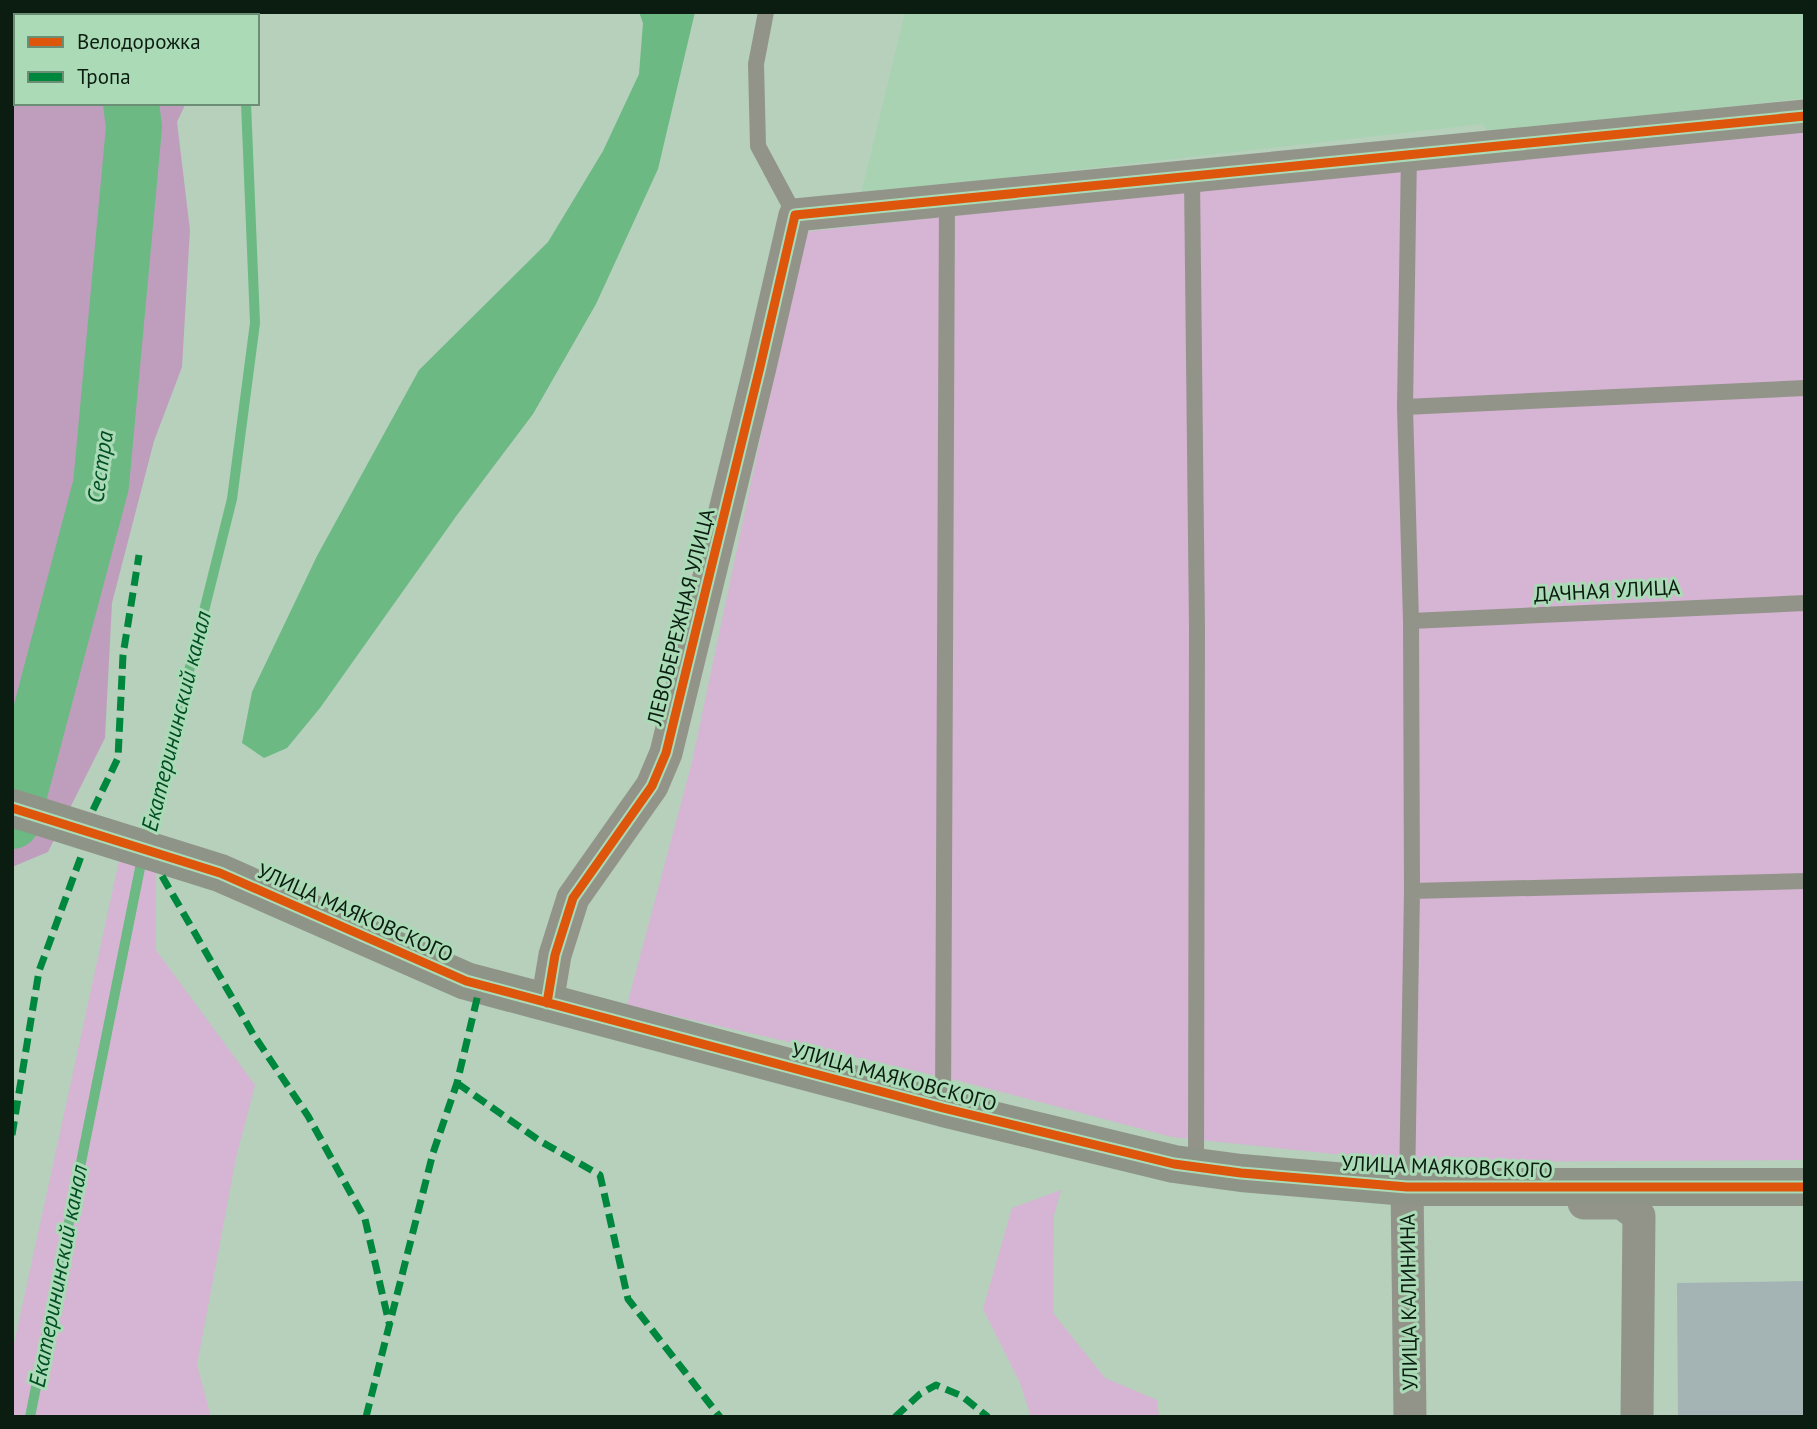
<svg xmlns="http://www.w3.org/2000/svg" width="1817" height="1429" font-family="'PT Sans',sans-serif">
<rect width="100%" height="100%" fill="#b6d0bc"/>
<!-- built -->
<path fill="#a9d2b3" d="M905,12H1805V98L1490,134L1483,124L861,194Z"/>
<!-- green -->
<path fill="#d6b4d3" d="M1805,128V1160L1432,1162L1391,1160L1172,1137L960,1081L627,1005L692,762L804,232L1158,193Z
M121,852L156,863V950L255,1085L236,1158L197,1365L211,1417H12V1353Z
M1061,1190L1054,1215L1053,1313L1105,1378L1157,1400L1159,1417H1031L1020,1383L983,1309L1012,1208Z"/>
<!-- forest -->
<path fill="#bf9ebd" d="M12,12H201L202,16H16V103H186L177,122L190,230L182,367L154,441L112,603L105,738L48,852L12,867Z"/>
<!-- water -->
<path fill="#6cb983" d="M639,12H695L658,169L596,304L533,414L457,515L320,708L287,748L264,758L242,743L252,692L317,556L419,370L548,242L603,151L639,74L643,23Z"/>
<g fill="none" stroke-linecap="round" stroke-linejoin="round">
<!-- stream -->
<path stroke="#6cb983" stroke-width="10" d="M242,12V16
M146,843L232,499L255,323L246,103
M30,1417L142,858"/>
<!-- river -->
<path stroke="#6cb983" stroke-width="56" d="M120,12L121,16
M12,821L101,485L134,127L131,103"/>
</g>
<!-- building -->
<path fill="#a4b3b3" d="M1805,1281V1417H1678L1677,1283Z"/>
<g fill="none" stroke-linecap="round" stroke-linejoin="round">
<!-- lane -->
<path stroke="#92948a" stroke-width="16" d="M766,12L756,64L758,146L795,215
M1192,178L1197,627L1196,1166
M1405,407L1805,388
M1411,621L1805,603
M1412,891L1805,881
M943,1108L947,201
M1407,1187L1412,891L1411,621L1405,407L1409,153"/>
<!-- street -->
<path stroke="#92948a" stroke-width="33" d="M547,1003L555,955L573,898L652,786L666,753L760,367L795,215C1132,183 1468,148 1805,116
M1407,1187L1410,1417
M1584,1203H1622L1639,1216L1637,1417"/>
<!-- secondary -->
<path stroke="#8e9487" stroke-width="38" d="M12,808L220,873L466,981L943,1108L1174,1164L1241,1173L1407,1187H1805"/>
<!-- quiet -->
<path stroke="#00873e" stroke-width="7" stroke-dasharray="14 7" stroke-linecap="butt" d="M93,810L118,758L123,655L139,555
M162,876L253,1034L308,1116L365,1219L389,1323
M457,1083L540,1141L600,1175L628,1299L720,1417
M12,1135L39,971L83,851
M366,1417L433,1153L457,1083L480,986
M895,1417L920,1394L936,1385L962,1396L988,1417"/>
<defs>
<path id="cycleway" d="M12,808L220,873L466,981L943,1108L1174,1164L1241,1173L1407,1187H1805
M547,1003L555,955L573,898L652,786L666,753L760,367L795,215C1132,183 1468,148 1805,116"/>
</defs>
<!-- cycleway casing -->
<use href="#cycleway" stroke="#abdab6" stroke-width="13"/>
<!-- cycleway -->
<use href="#cycleway" stroke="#dd560c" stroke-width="9"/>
</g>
<g text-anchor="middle" stroke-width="6" stroke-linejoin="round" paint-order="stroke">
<!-- street labels -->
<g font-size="21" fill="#0b1d10" stroke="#abdab6">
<text transform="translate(1607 591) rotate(-3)" y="7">ДАЧНАЯ УЛИЦА</text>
<text transform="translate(681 617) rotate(-76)" y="7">ЛЕВОБЕРЕЖНАЯ УЛИЦА</text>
<text transform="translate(355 913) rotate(24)" y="7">УЛИЦА МАЯКОВСКОГО</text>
<text transform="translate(894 1077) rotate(15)" y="7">УЛИЦА МАЯКОВСКОГО</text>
<text transform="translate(1447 1167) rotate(2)" y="7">УЛИЦА МАЯКОВСКОГО</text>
<text transform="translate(1409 1302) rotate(-91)" y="7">УЛИЦА КАЛИНИНА</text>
</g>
<!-- water labels -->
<g font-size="23" font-style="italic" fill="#004f24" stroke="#abdab6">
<text transform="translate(100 467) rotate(-82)" y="8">Сестра</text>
<text transform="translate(176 721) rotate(-76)" y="8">Екатерининский канал</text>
<text transform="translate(58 1276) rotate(-79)" y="8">Екатерининский канал</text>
</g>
</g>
<!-- border -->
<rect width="1817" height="1429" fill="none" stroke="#0b1d10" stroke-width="28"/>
<!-- legend -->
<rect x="14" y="14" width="245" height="91" fill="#abdab6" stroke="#6b8e74" stroke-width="2"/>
<rect x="28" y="37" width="35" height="10" fill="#dd560c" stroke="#6b8e74" stroke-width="2"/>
<text x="77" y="49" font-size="21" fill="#0b1d10">Велодорожка</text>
<rect x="28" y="72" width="35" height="10" fill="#00873e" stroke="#6b8e74" stroke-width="2"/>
<text x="77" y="84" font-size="21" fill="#0b1d10">Тропа</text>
</svg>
